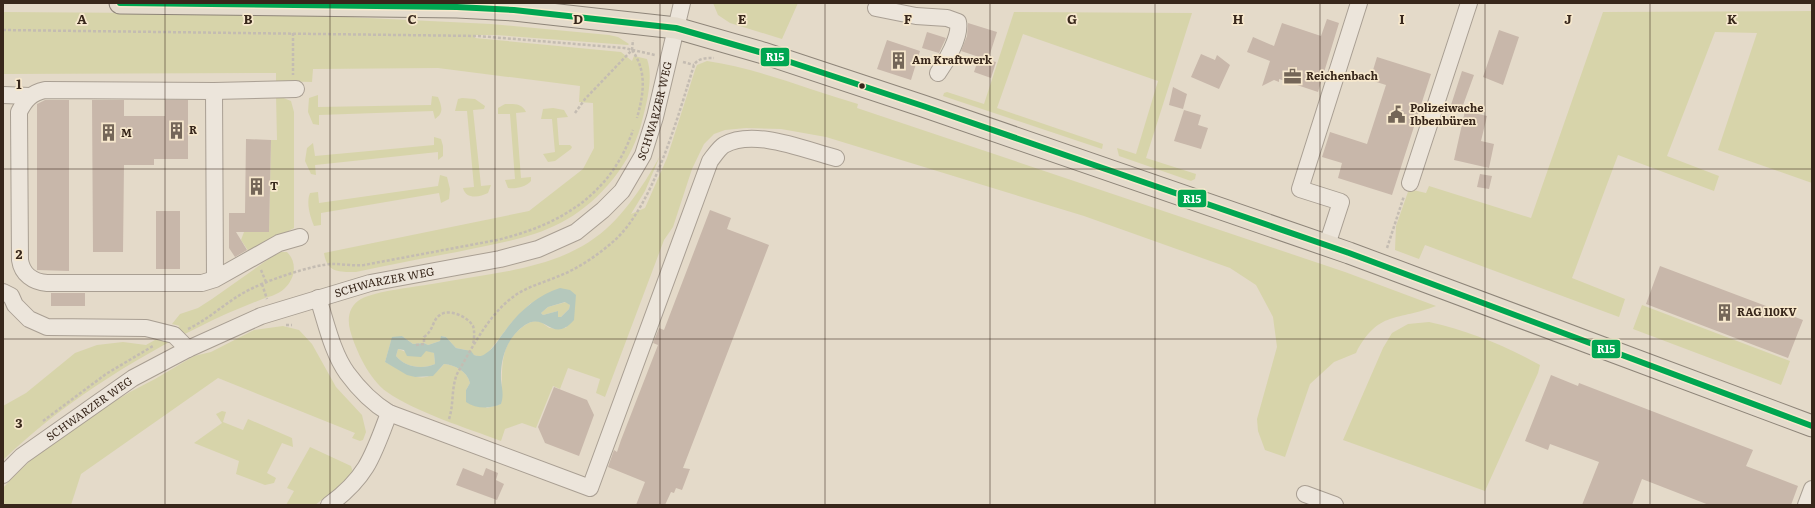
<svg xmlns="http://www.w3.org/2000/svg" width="1815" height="508" font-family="Literata,serif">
<rect width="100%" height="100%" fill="#e4dac9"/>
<!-- green -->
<path fill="#d7d4aa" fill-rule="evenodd" d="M713,3H798L782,39L730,23L718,15Z
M1812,11V183L1718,150L1757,33L1715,32L1667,156L1719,176L1714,191L1618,155L1572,278L1625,299L1619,317L1425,245L1419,259L1395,250L1396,226L1409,189L1426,193L1429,186L1531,218L1603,12Z
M3,12L286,14L491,24L609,35L618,37L629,44L628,45L496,35H476L475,38L621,52L632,61L634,56L647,59C654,79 646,105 641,125C635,147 623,168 608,185C564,235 518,239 457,252C423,258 390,265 356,272C339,272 327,273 324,253L529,211L583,169L594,148L593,103L579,102L580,86L438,68L313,69L312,82L276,81V73L3,74Z
M1014,12L1192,13L1146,158L1196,174L1195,179L1191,181L1119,156L1117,148L1136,154L1158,81L1023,34L997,108L1103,144L1102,149L943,96L944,93L947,92L984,104Z
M707,61C760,69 807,89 858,104L857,108L1345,272L1436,306C1398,321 1378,310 1356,353L1334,362L1310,384L1285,457L1265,450L1258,431L1257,419L1277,347L1273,317L1256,285L1230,268L1084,216L826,137L781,129L746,128L725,130L714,134L704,144L692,169L673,227L664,240L605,397L596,393L600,379L568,368L560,389L553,386L536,428L522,423L505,429L501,441C467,428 415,412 387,392C369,379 356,351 350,330C347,318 349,306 361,299C376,291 414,287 432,284C484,274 544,271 589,242C620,222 642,188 660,156L645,191L631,214L645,208L667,158L695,70L697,65ZM576,295L566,328C561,328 555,329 550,328C545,326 542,321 537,321C530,321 525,325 520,329C496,349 504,377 501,404L487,408L466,390L470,383C467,371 455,365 444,364C424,390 406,372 385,362L391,341L402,336L413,344L424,343L428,345L440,341L442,336L446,337L456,348L466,350L474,355L481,357L487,354L512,322L531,303Z
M276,95L291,101L294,112V228L249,252L241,240L244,232H269L271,140H277Z
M318,95V107L431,105L432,96L438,97C442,107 444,113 435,119L433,111L319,115V125L313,124L308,112L309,98Z
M462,98L475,99L485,106L484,109L473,110L481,186L491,185L488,193C480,197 466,200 463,188L474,187L467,111H455L458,99Z
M505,104C514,104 522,103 526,112L516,113L521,178L531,177V181C526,187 516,189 508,188L505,180L515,179L510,114H498V108Z
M553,108L564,110L568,117L557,118L559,145H570L572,147L571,149L555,161L548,162L543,154L555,152L552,119H541L543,109Z
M434,137L441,139L443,146V156L438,160V152L315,165L316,175L311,174L305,161L307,148L313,143L315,156L434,145Z
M440,175L447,177L450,189L449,199L441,203L439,193L321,213V225L314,226C310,216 306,203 310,193L318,192L319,203L438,186Z
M280,252H287C298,263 295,279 284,289C278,295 267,297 260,300C240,308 220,316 201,326C131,360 59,406 3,460V406L26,393L75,353L97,345L123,342L146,345L180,326L172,324L180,314L198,308L212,299L270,258Z
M566,302L570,305L569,309L561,317H558V311L543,315L541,313L548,307Z
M1642,305L1790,361L1781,385L1633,329Z
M1429,322C1469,331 1504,345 1540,365L1538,373L1485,491L1343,440L1383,348L1392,333L1408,324Z
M283,326L299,330L312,344L336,387L362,415L366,432L363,440L360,441L352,438L355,433L218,378L81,474L71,505H3V488L14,476L47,445L77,424L130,392L155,379L194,356L211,352L254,330Z
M398,349L417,356L426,350L434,353L435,364C422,370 405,367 396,356Z
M222,411L226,412L223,422L243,430L248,419L292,438L293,447L282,443L267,473L276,478L274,483L265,485L236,474L239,461L194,443L222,423L216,414Z
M310,447L351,466L353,472L351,478L315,505H286L294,491L287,488Z"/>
<!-- water -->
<path fill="#b5c8bc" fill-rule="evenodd" d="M560,288L570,290L576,295L574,320C552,345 546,311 525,325C507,337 500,359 501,380C502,389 504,395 501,404C490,409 476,409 466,402V390L470,383C467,371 455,365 444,364L433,376L415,377L407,375L385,362L392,337L402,336L413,344L424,343L428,345L440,341L441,336L446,337L456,348L471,351L474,355C478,356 481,357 485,354C494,349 499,338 505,331C518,312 538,295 560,288ZM565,302L570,305L569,309L561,317H558V311L543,315L541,313L548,307ZM398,349L404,350L407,356L421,357L426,351L434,353L435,364C422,370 405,367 396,356Z"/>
<!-- building -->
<path fill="#c8b7aa" d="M1327,19L1339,23L1318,92L1279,79V82L1274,80L1262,86L1270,61L1247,52L1253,37L1274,46L1282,23L1321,36Z
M968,23L997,32L988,60L996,62L991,78L974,72L979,57L961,51L967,36Z
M1499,30L1519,37L1503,85L1483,77Z
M927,32L946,38L939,53L922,48Z
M887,40L920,51L911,80L877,69Z
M1201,54L1215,60L1217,55L1230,65L1219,89L1191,77Z
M1377,57L1431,74L1392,195L1338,178L1342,163L1322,157L1330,132L1367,144L1386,85L1370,80Z
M1462,71L1474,75L1462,108L1451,105Z
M1173,87L1187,94L1183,109L1169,105Z
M45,100H69V271L37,270V104Z
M92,100H124V116H165V100H188V159H154V165H124L123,252H93Z
M1184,110L1201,115L1198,125L1208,128L1201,149L1174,141Z
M1465,111L1487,116L1481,141L1494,144L1489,168L1454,160Z
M246,139L271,140L269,232H236L247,250L235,257L229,248V213H245Z
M1480,174L1492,176L1489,189L1477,187Z
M710,210L731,218L727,229L769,245L683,468L690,469L682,490L676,488L674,493L671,492L665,505H636L645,482L608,467L614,450L617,452L621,440L658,345L653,343L659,328L664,330Z
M156,211H180V269H156Z
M1660,266L1803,320L1788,358L1646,304Z
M51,293H85V306H51Z
M1551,375L1578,386L1579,383L1753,450L1746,466L1798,486L1791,505H1709L1642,479L1632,505H1582L1599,462L1550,444L1548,450L1525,441Z
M554,387L587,400L594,415L579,456L545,443L538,427Z
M463,468L483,476L486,468L498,473L496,480L504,484L497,500L456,485Z"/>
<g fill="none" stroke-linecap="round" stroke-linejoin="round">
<defs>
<g id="minor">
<path d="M876,8L916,16L947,18L958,22C961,36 946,62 938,73"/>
<path d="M214,91L296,89"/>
<path d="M3,95L30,96"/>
<path d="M1410,183L1469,3"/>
<path d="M1327,245L1341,202L1300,189L1359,3"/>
<path d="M215,279L214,91L45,90C31,93 25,100 19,112L20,260C22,274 33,282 47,283H202L215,279L279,243L300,237"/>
<path d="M3,292L11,296L15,305L29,319L47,327L146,328L174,335L188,349"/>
<path d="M318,298C326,322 332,352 347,373C358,388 374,404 389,413L590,488L710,161C714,156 719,148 724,145C754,128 805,150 836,158"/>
<path id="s1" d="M3,475L22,456L133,378L188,349L261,316L370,283L500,259L538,249L576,232L603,210L622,191L643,155L655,117L682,3"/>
<path d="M1305,494L1335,505"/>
<path d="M329,505C367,477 373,456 389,413"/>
<path d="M1806,505L1812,489"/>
</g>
<path id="major" d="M120,3L457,7L514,10L676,28L763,53L923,106L1349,253L1812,426"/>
</defs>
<!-- minor casing -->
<use href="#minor" stroke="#a99f93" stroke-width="18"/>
<!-- major casing -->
<use href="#major" stroke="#8e8579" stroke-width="23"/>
<!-- path -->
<path stroke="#c4bcb2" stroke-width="2.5" stroke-dasharray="3 2" stroke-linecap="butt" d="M3,30L478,36L624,48L655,55
M293,33V75
M632,50C647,71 644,93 637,118
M683,62L694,65
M575,113L585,99L632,50L633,40
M1387,248L1404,196
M261,270L266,282
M262,284L267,299
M286,325H292
M188,329C209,319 225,303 245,292C262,282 314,264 333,264C343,264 353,266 364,265L497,240C560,225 611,195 633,130
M416,345L424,344V337C434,330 432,320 440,315C449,308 468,317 473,326C475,332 474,339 473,345
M449,419C454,404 451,389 457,374C473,346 490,312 517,294C530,286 545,282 559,276C579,268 598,255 615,240C654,204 678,116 694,65C698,58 706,58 714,58
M43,421L106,374L153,346"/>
<!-- minor -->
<use href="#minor" stroke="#ece5db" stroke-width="16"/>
<!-- major -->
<use href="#major" stroke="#e4dbcc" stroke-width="21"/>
<defs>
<path id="bus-1" d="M120,3L457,7L514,10L676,28L763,53L923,106L1349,253L1812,426"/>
</defs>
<!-- bus-1 casing -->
<use href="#bus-1" stroke="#f7e8cd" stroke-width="9"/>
<!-- bus-1 -->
<use href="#bus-1" stroke="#00a651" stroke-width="6"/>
</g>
<!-- grid -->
<path fill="none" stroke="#38271b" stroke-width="1" stroke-opacity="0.55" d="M165,3V505M330,3V505M495,3V505M660,3V505M825,3V505M990,3V505M1155,3V505M1320,3V505M1485,3V505M1650,3V505M3,169H1812M3,339H1812"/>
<!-- icons -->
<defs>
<symbol id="building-bare" viewBox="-9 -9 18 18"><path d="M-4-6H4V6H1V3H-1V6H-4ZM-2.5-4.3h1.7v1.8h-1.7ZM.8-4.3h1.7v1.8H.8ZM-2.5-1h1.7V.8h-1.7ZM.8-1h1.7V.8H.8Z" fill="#746658" stroke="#f7e8cd" stroke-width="2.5" paint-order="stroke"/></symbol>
<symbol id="office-bare" viewBox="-9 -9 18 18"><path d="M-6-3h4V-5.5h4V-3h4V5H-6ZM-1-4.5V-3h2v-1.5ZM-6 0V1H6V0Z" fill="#746658" stroke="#f7e8cd" stroke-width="2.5" paint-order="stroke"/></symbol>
<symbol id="civic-bare" viewBox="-9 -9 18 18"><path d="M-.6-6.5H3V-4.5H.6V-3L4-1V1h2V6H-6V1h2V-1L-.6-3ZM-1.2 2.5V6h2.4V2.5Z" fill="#746658" stroke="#f7e8cd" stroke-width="2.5" paint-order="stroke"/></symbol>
</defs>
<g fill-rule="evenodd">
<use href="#building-bare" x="886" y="48" width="25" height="25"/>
<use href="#office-bare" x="1280" y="64" width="25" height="25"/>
<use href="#civic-bare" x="1384" y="102" width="25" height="25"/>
<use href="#building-bare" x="164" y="118" width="25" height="25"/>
<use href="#building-bare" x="96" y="120" width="25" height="25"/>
<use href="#building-bare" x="244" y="174" width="25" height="25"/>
<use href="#building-bare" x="1712" y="300" width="25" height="25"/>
</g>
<!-- markers -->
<circle fill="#38271b" stroke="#f7e8cd" stroke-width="1.5" cx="862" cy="86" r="3.5"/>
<g text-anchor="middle" stroke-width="3.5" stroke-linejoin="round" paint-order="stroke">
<!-- poi labels -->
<g font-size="11" font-weight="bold" fill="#38271b" stroke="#f7e8cd" text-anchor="start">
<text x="912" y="64">Am Kraftwerk</text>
<text x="1306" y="80">Reichenbach</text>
<text x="1410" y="112">Polizeiwache<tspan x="1410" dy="13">Ibbenbüren</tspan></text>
<text x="189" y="134">R</text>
<text x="121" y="137">M</text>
<text x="270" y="190">T</text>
<text x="1737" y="316">RAG 110KV</text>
</g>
<!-- street labels -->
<g font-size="11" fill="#38271b" stroke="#f7e8cd">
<text dy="4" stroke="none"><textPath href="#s1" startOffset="781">SCHWARZER WEG</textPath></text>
<text dy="4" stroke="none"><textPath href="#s1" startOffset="433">SCHWARZER WEG</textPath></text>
<text dy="4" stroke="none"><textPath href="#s1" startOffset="109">SCHWARZER WEG</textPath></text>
</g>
</g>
<g font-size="13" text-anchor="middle" font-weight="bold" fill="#38271b" stroke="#f7e8cd" stroke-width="3.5" stroke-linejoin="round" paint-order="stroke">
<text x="82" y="24">A</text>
<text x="248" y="24">B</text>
<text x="412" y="24">C</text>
<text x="578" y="24">D</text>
<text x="742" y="24">E</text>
<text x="908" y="24">F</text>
<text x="1072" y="24">G</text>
<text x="1238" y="24">H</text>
<text x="1402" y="24">I</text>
<text x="1568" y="24">J</text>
<text x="1732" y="24">K</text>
<text x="19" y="89">1</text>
<text x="19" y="259">2</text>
<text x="19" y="428">3</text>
</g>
<g stroke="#f7e8cd" stroke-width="1.5">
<rect x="760" y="47" width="30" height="20" rx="4" fill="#00a651"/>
<rect x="1177" y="189" width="30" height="19" rx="4" fill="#00a651"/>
<rect x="1591" y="339" width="30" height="20" rx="4" fill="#00a651"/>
</g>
<g font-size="11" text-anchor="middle" font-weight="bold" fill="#fff">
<text x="775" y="61">R15</text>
<text x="1192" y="203">R15</text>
<text x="1606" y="353">R15</text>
</g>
<!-- border -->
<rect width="1815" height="508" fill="none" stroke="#38271b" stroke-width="8"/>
</svg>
